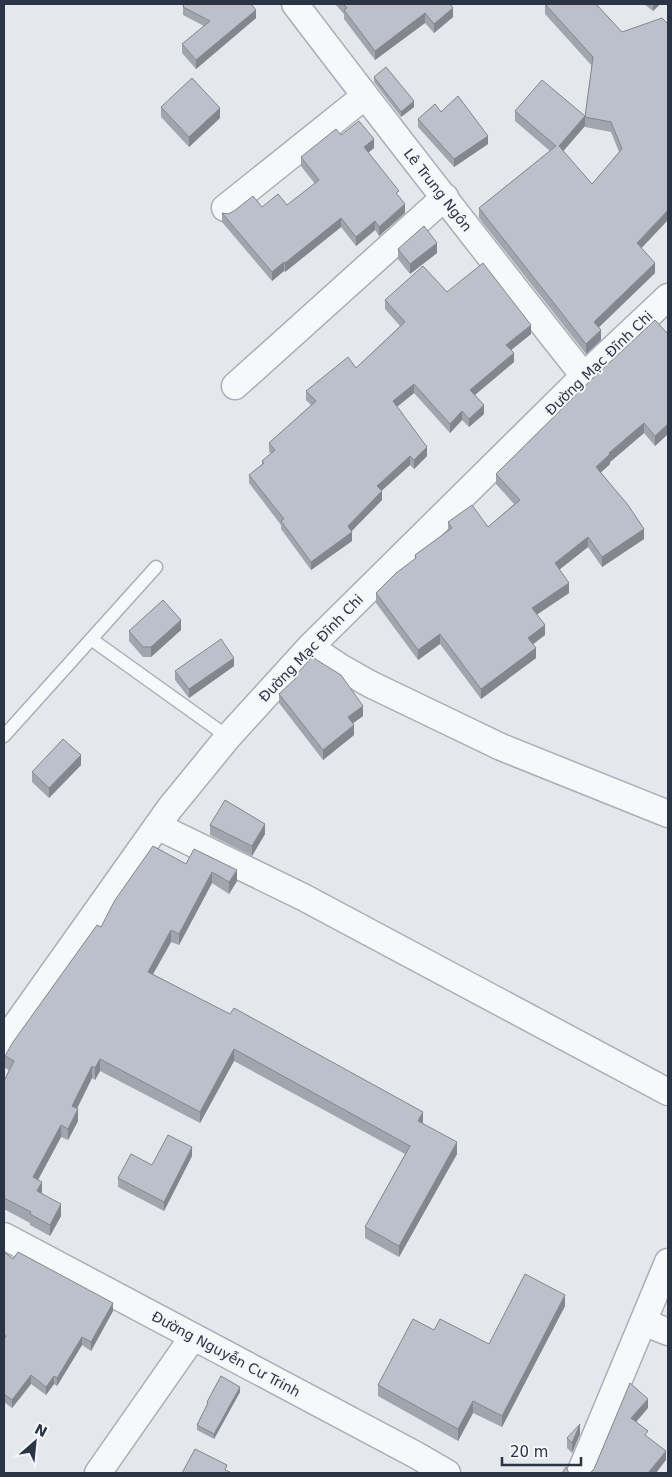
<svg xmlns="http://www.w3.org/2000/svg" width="672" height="1477" font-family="'DejaVu Sans',sans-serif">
<rect width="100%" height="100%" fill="#e4e7ec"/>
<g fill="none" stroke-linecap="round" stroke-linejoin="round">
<defs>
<path id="service" d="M91,639L228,737
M4,736L156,567"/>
<path id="minor" d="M295,4C390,129 486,252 584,376
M225,208L365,96
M235,386L445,197
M310,647L340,667L370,684L501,747L668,814
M157,826L303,897L668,1092
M4,1042L170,808L228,737L310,647L584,376L668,297
M4,1236L416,1455L447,1473
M643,1322L668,1332
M98,1473L193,1337
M580,1473L668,1262"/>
</defs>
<!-- service casing -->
<use href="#service" stroke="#a9aeb7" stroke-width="15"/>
<!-- minor casing -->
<use href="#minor" stroke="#a9aeb7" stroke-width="29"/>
<!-- service -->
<use href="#service" stroke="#f7f8fa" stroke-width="12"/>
<!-- minor -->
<use href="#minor" stroke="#f7f8fa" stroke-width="26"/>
</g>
<!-- wall -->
<path fill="#a1a5ae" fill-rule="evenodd" d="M335,4H450L453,17L434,33L425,23L375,60L344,19V14Z
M545,4L622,32L641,248L655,273L599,327L601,340L586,354L479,218V208L550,151L515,121V111L585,116L592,66L545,14ZM585,126V127L611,132L619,152L592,184L563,151Z
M644,4H660L653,11Z
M183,7L256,18L196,69L182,53V44L204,26L183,15Z
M374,77L414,107L401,117L374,82Z
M161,107L220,118L189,147L161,117Z
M441,112L488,144L454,167L418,127V119Z
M341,135L374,148L368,153L399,197L405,213L379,236L375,230L356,246L341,227L285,272L284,271L272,281L222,222V213L228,214L262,207L287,205L315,184L301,166V157Z
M398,249L437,253L410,274L398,259Z
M447,292L531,334L511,350L514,362L475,395L484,414L469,427L462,420L450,433L414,393L397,407L427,456L414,469L410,465L381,491L382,500L351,531L352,541L311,570L281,529V525L249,483V475L262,465V461L271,453L269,452V443L311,405L306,400V391L356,368L400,326L385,309V300Z
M668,334V435V434L655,446L644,433L610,462V464L601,472L644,539L602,567L588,547L560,569L569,593L537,614L545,635L533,644L536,658L481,699L440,644L418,660L376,603V593L415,559V555L448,531V522L488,527L514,504L496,484V474Z
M181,630L151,657H143L129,641V631Z
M234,666L189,698L175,680V671Z
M295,676L363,716L352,723L354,735L323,760L279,703V694L295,680Z
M81,765L49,798L32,782V772Z
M210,825L265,834L252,856L210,835Z
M194,849L237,881L229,894L212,883L179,945L171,942L153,974L423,1123L457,1154L399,1257L365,1238V1227L405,1154L234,1061L200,1123L100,1071L95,1080L92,1078L77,1109L78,1121L68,1140L61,1137L38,1180L42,1193L61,1216L50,1236L30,1225V1223L4,1209V1081L9,1070L5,1068V1056L101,927L186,864Z
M192,1156L164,1211L118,1187V1178L152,1165Z
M4,1252L13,1259L113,1311L91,1351L82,1345L57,1386L54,1384L46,1395L31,1384L12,1408L4,1402Z
M565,1306L502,1427L473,1413L458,1441L378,1396V1385L434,1330L489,1344Z
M240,1392L214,1439L197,1430V1425L207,1405V1402Z
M580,1434L572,1453L567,1448V1438Z"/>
<!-- shaded-wall -->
<path fill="#83868d" d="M655,4H660L653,11V6Z
M453,8V17L434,33V24Z
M256,10V18L196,69V60Z
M425,13V23L375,60V51Z
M414,101V107L401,117V112Z
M220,108V118L189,147V137Z
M585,116V126L559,156V146Z
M488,136V144L454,167V159Z
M374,139V148L364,156V147Z
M405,204V213L379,236V227Z
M668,210V220L637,253V243Z
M341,218V227L285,272V263Z
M375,221V230L356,246V237Z
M437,243V253L410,274V264Z
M284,262V271L272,281V272Z
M655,263V273L594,332V322Z
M531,325V334L506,354V345Z
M601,330V340L586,354V344Z
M514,353V362L470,399V390Z
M414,384V393L393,410V401Z
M484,405V414L469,427V419Z
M462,411V420L450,433V424Z
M644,423V433L610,462V464L596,477V467L609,453Z
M668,424V434L655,446V436Z
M427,447V456L414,469V460Z
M410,456V465L377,495V486Z
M382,491V500L348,535V526Z
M644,529V539L602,567V557Z
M352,532V541L311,570V562Z
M588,537V547L555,573V563Z
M569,583V593L532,618V608Z
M181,620V630L151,657V647Z
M545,625V635L528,648V638Z
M440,634V644L418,660V650Z
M536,648V658L481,699V689Z
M234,658V666L189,698V689Z
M363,706V716L348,727V717Z
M354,725V735L323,760V750Z
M81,755V765L49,798V788Z
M265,824V834L252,856V846Z
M237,870V881L229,894V882Z
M212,872V883L179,945V934Z
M171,930V942L148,983V972Z
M234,1049V1061L200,1123V1112Z
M100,1059V1071L95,1080V1068Z
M92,1066V1078L72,1118V1106Z
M78,1109V1121L68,1140V1129Z
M423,1112V1123L418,1121Z
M61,1125V1137L33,1189V1177Z
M457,1142V1154L399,1257V1246Z
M192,1147V1156L164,1211V1202Z
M42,1182V1193L37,1191Z
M61,1204V1216L50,1236V1225Z
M565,1295V1306L502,1427V1416Z
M113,1303V1311L91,1351V1342Z
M82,1337V1345L57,1386V1378Z
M31,1375V1384L12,1408V1400Z
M54,1376V1384L46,1395V1387Z
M240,1387V1392L214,1439V1434Z
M648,1399V1408L631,1428V1418Z
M473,1401V1413L458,1441V1429Z
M580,1424V1434L572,1453V1443Z
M666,1451V1460L656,1473H648Z"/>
<!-- building -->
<path fill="#bbc0ca" stroke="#83868d" d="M184,4H251L256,10L196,60L182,44L210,21L183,7Z
M343,4H450L453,8L434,24L425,13L375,51L344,10L347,8Z
M545,4H596L622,32L662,18L668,24V210L637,243L655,263L594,322L601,330L586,344L479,208L556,146L515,111L542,80L585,116L559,146L592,184L622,149L611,122L585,117L593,57Z
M386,67L414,101L401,112L374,77Z
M192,78L220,108L189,137L161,107Z
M458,96L488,136L454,159L418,119L435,104L441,112Z
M359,121L374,139L364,147L399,191L396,193L405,204L379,227L375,221L356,237L341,218L285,263L284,262L272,272L222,213L228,214L234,211L253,196L262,207L278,194L287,205L319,180L301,157L336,129L341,135Z
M424,226L437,243L410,264L398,249Z
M483,263L531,325L506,345L514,353L470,390L484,405L469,419L462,411L450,424L414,384L393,401L427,447L414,460L410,456L377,486L382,491L348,526L352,532L311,562L281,521L284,519L249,475L264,463L262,461L275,450L269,443L316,401L306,391L348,357L356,368L405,322L385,300L423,266L447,292Z
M655,320L668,334V425V424L655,436L644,423L609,453L610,454L596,467L628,505L644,529L602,557L588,537L555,563L569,583L532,608L545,625L528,638L536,648L481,689L440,634L418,650L376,593L396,573L416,558L415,555L452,528L448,522L472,505L488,527L520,500L496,474L594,377Z
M163,600L181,620L151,647H143L129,631Z
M221,639L234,658L189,689L175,671Z
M312,657L341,675L363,706L348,717L354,725L323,750L279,694L296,678L295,676Z
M63,739L81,755L49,788L32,772Z
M225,800L265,824L252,846L210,825Z
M153,846L186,864L194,849L237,870L229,882L212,872L179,934L171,930L148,972L230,1014L234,1008L423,1112L418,1121L457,1142L399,1246L365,1227L410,1146L234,1049L200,1112L100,1059L95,1068L92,1066L72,1106L78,1109L68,1129L61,1125L33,1177L42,1182L37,1191L61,1204L50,1225L30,1214L31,1212L4,1198V1081L14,1061L5,1056L13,1042L97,925L101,927L115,900Z
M168,1135L192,1147L164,1202L118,1178L131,1154L152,1165Z
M4,1252L13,1259L18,1252L113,1303L91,1342L82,1337L57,1378L54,1376L46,1387L31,1375L12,1400L4,1394V1339L6,1336L4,1335Z
M525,1274L565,1295L502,1416L473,1401L458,1429L378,1385L413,1319L434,1330L440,1319L489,1344Z
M221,1376L240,1387L214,1434L197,1425L208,1403L207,1402Z
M630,1383L648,1399L631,1418L648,1431L645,1435L666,1451L648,1473H590L594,1469Z
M580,1424L572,1443L567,1438Z
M195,1449L227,1465L225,1470L232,1473H182Z
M566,1467L569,1473H562Z"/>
<g text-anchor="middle" stroke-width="4" stroke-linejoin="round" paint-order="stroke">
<!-- street labels -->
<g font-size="14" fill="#2b3445" stroke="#f4f6f9">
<text transform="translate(438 190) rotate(52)" y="5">Lê Trung Ngôn</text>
<text transform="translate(599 363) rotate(-44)" y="5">Đường Mạc Đĩnh Chi</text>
<text transform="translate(311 648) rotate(-46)" y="5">Đường Mạc Đĩnh Chi</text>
<text transform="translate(226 1354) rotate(28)" y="5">Đường Nguyễn Cư Trinh</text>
</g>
</g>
<!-- border -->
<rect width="672" height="1477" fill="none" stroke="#2b3445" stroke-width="10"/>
<!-- north arrow -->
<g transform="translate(35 1442) rotate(27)" stroke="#f4f6f9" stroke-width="4" paint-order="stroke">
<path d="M0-4L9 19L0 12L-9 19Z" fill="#2b3445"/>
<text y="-8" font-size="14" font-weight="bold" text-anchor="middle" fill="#2b3445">N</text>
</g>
<!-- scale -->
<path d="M502 1457v8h79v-8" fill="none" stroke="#2b3445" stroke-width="2.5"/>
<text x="510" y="1457" font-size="15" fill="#2b3445" stroke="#f4f6f9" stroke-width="4" paint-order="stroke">20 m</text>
</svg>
